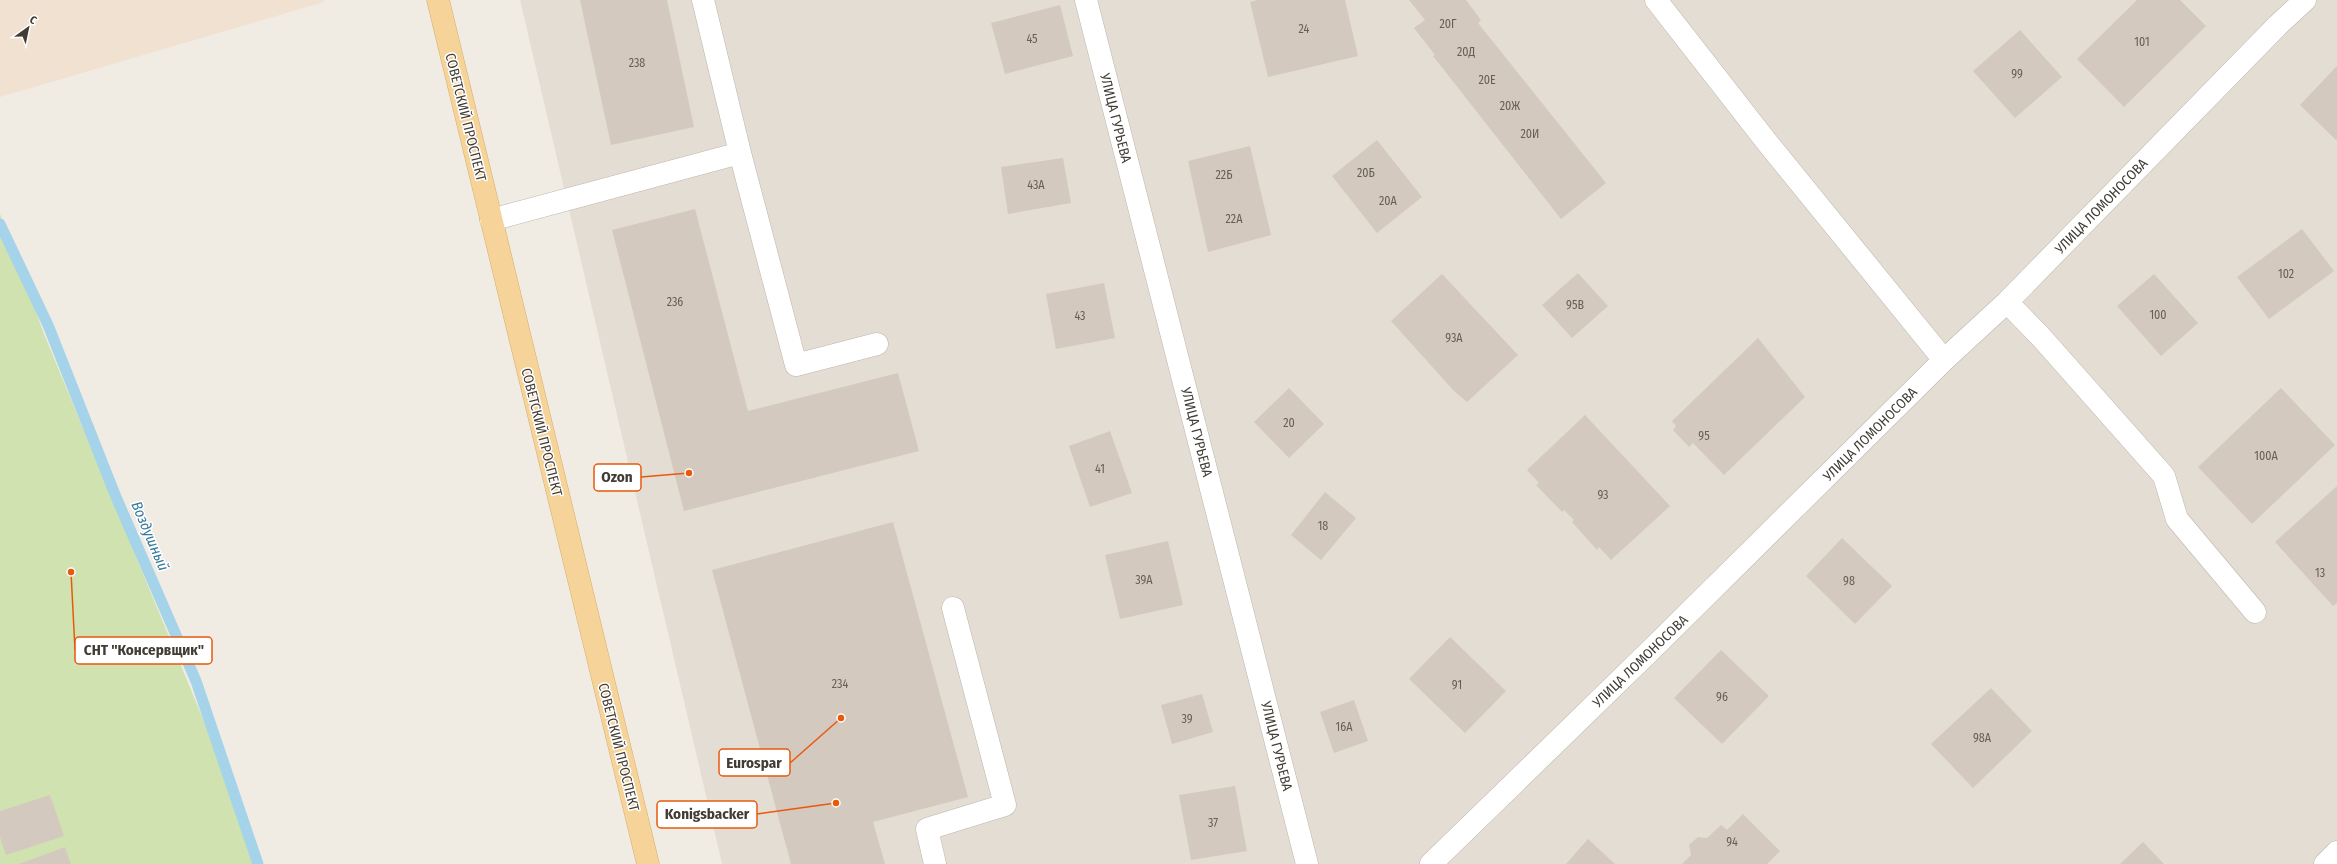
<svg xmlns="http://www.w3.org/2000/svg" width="2337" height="864" font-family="'Fira Sans Condensed',sans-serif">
<rect width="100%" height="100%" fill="#f0ece4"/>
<!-- residential -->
<path fill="#e4ddd3" d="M520,0H2337V864H722Z"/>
<!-- commercial -->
<path fill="#f1e1d0" d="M0,0H324V2L0,97Z"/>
<!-- green -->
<path fill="#d0e2b0" d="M0,214L44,334L241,811L253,864H0Z"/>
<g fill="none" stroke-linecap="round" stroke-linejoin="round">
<!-- stream -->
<path stroke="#a5d3e9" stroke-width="11" d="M0,224L48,325L116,497L196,681L258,864"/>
</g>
<!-- building -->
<path fill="#d4c9be" d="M580,0H667L694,127L611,145Z
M1258,0H1345L1358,56L1268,77L1250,2Z
M1409,0H1466L1481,20L1478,23L1606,183L1561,219L1433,56L1435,55L1414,28L1425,20Z
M2137,0H2180L2206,26L2124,107L2077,59Z
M1060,5L1073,56L1005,74L991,23Z
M2020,30L2062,77L2015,118L1973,71Z
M2337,66V139L2336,140L2300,105Z
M1377,140L1422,197L1377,233L1332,176Z
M1250,146L1271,235L1208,252L1188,161Z
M1063,158L1071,203L1008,214L1001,167Z
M695,209L748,411L898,373L919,451L684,511L612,230Z
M2302,229L2334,271L2269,319L2237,277Z
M1578,273L1608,306L1572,338L1542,305Z
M1442,274L1518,355L1467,402L1454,391L1391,321Z
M2154,274L2198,323L2161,356L2117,306Z
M1104,283L1115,338L1056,349L1046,294Z
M1758,338L1805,397L1724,475L1693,443L1689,447L1673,430L1676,426L1672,421Z
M1289,388L1324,424L1289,458L1254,422Z
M2281,388L2335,445L2252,524L2198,467Z
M1585,415L1670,506L1611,560L1599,547L1597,550L1572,522L1574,520L1564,510L1562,512L1536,485L1539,483L1527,470Z
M1110,431L1132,493L1090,507L1069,446Z
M2337,486V603L2333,606L2275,542Z
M1325,492L1356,518L1321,560L1291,535Z
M893,522L968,797L873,822L885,864H791L712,570Z
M1842,538L1892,586L1855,624L1806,576Z
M1168,541L1183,605L1120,619L1105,555Z
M1450,637L1506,691L1465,733L1409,679Z
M1721,650L1769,696L1722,744L1674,698Z
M1991,688L2032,731L1973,788L1931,744Z
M1202,694L1213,732L1172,744L1161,705Z
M1354,700L1368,741L1334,753L1320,712Z
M1235,786L1247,851L1191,860L1179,795Z
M50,795L64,836L6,855L0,837V811Z
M1743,814L1780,851L1767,864H1682L1691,855L1689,845L1698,837L1707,838L1721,825L1727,830Z
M1588,839L1615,864H1566Z
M2143,842L2164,864H2120Z
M65,847L71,864H19Z"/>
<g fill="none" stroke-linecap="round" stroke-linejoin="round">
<defs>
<path id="minor" d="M703,0L740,153L796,365L877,344
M1086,0L1307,864
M1656,0L1766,141L1944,360
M491,220L740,153
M2007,302L2041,337L2164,476L2177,519L2255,612
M935,864L927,829L1005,805L953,608
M1431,864L1655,646L1944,360L2007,302L2278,25L2305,0
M2325,864L2337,852"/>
<path id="major" d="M438,0L648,864"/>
</defs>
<!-- minor casing -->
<use href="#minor" stroke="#beb5ab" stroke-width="23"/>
<!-- major casing -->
<use href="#major" stroke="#d8ae6a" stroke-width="23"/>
<!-- minor -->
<use href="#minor" stroke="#fff" stroke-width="22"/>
<!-- major -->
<use href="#major" stroke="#f5d399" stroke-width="22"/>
</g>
<g text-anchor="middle" stroke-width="3" stroke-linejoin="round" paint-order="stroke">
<!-- number labels -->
<g font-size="12" fill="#665f57">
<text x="1448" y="28">20Г</text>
<text x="1304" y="33">24</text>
<text x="1032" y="43">45</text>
<text x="2142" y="46">101</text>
<text x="1466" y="56">20Д</text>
<text x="637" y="67">238</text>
<text x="2017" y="78">99</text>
<text x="1487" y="84">20Е</text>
<text x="1510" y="110">20Ж</text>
<text x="1530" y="138">20И</text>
<text x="1366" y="177">20Б</text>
<text x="1224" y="179">22Б</text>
<text x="1036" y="189">43А</text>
<text x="1388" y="205">20А</text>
<text x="1234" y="223">22А</text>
<text x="2286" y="278">102</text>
<text x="675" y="306">236</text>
<text x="1575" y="309">95В</text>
<text x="2158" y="319">100</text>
<text x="1080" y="320">43</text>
<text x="1454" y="342">93А</text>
<text x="1289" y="427">20</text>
<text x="1704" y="440">95</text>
<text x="2266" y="460">100А</text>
<text x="1100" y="473">41</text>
<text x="1603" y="499">93</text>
<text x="1323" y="530">18</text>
<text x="2320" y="577">13</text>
<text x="1144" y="584">39А</text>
<text x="1849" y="585">98</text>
<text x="840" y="688">234</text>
<text x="1457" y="689">91</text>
<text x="1722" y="701">96</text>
<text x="1187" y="723">39</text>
<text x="1344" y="731">16А</text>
<text x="1982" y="742">98А</text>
<text x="1213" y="827">37</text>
<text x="1732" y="846">94</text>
</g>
<!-- street labels -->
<g font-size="14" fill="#423c35" stroke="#fff">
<text transform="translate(466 117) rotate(76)" y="5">СОВЕТСКИЙ ПРОСПЕКТ</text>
<text transform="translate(1116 118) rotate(76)" y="5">УЛИЦА ГУРЬЕВА</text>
<text transform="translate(2101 206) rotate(-46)" y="5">УЛИЦА ЛОМОНОСОВА</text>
<text transform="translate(542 432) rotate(76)" y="5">СОВЕТСКИЙ ПРОСПЕКТ</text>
<text transform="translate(1197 432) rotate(76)" y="5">УЛИЦА ГУРЬЕВА</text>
<text transform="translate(1870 434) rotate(-45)" y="5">УЛИЦА ЛОМОНОСОВА</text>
<text transform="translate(1640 661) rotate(-44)" y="5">УЛИЦА ЛОМОНОСОВА</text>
<text transform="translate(1277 746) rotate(76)" y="5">УЛИЦА ГУРЬЕВА</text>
<text transform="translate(619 747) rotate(76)" y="5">СОВЕТСКИЙ ПРОСПЕКТ</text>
</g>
<!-- water labels -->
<g font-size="15" font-style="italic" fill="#367a9d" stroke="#fff">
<text transform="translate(150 536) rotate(67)" y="5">Воздушный</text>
</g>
</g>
<!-- callouts -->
<path fill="none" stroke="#e8590c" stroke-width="1.5" d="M689 473L641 477M71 572L75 650M841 718L790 763M836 803L757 814"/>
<g fill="#e8590c" stroke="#fff" stroke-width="1.5">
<circle cx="689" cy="473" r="4"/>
<circle cx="71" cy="572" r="4"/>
<circle cx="841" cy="718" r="4"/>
<circle cx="836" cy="803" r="4"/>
</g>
<g fill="#fff" stroke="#e8590c" stroke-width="1.5">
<rect x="594" y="464" width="47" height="27" rx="4"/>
<rect x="75" y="637" width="137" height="27" rx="4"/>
<rect x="719" y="749" width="71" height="27" rx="4"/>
<rect x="657" y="801" width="100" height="27" rx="4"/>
</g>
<g font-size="15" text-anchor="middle" font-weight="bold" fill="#423c35">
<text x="617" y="482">Ozon</text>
<text x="144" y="655">СНТ "Консервщик"</text>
<text x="754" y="768">Eurospar</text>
<text x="707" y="819">Konigsbacker</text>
</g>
<!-- north arrow -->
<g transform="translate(28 28) rotate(33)" stroke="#ffffff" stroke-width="3" paint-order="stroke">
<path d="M0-3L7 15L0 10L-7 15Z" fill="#423c35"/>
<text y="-6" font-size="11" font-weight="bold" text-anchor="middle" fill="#423c35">С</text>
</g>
</svg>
